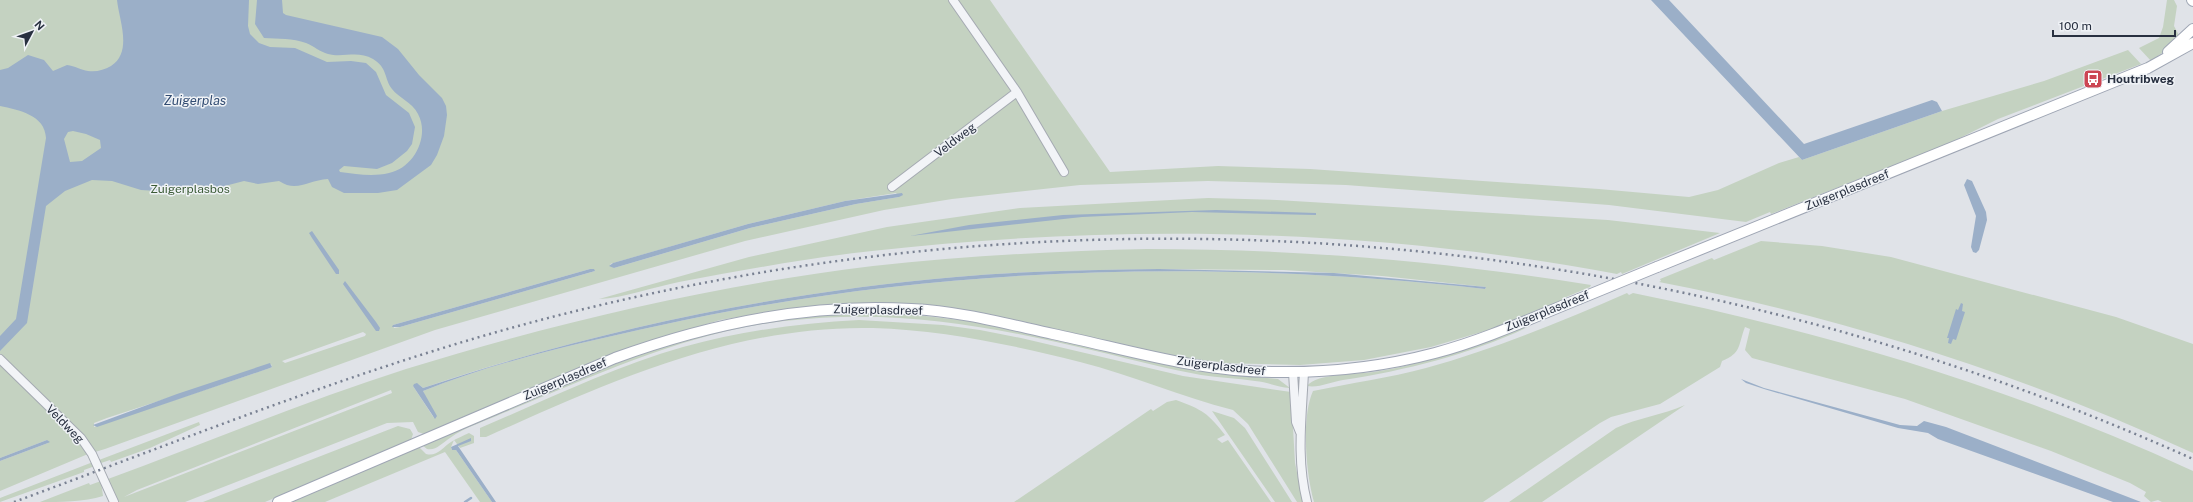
<svg xmlns="http://www.w3.org/2000/svg" width="2193" height="502" font-family="'Public Sans',sans-serif">
<rect width="100%" height="100%" fill="#e0e3e8"/>
<!-- green -->
<path fill="#c4d2c1" fill-rule="evenodd" d="M0,0H990L1110,172L1218,166L1310,169L1599,189L1689,197L1718,190L1779,163L1799,157L1802,160L1942,111L2044,81L2128,50L2141,64L1998,119L1952,142L1771,214L1770,212L1746,222L1609,205L1346,185L1208,181L1080,185L952,199L884,210L745,241L435,330L105,449L95,452L78,429L70,432L88,454L0,491V461L48,443L47,440L0,458ZM896,193L899,197L856,204L750,228L614,268L610,264L748,224L845,201ZM590,269L595,271L400,327L394,328L393,325ZM363,332L366,334L365,336L285,363L282,361ZM271,364L272,367L270,368L94,427V423L107,418Z
M2167,0H2174L2177,6L2174,26L2181,39L2151,61L2139,48L2159,38L2163,27Z
M1208,198L1277,200L1608,220L1720,233L1622,274L1621,272L1617,274C1371,228 1121,223 872,251C808,258 743,270 679,282C653,287 624,298 599,299L749,257L887,227L1020,208Z
M1761,241L1822,246L1891,257L2116,317L2193,344V453C2023,375 1842,317 1659,282L1661,281L1660,279L1712,258L1714,260Z
M1147,249C1299,249 1441,261 1591,285L1590,287L1564,298L1565,300L1495,328L1431,347L1364,360L1300,365L1215,363L1164,355L996,317L853,304L794,308L720,320L641,344L424,434L418,432L413,422L387,423L185,502H119L108,479C207,443 305,401 406,369C558,322 715,285 873,266C964,256 1056,251 1147,249ZM1159,269L1283,270L1382,276L1486,287L1485,289C1209,258 928,266 657,326C579,343 498,361 423,391L434,418L413,386L418,384L423,388C595,330 774,293 956,277C1023,271 1091,270 1159,269ZM391,390L392,393L124,497L137,490Z
M1627,293L1629,295L1633,293C1826,332 2014,388 2193,471V502H2162L2158,500L2151,502L2144,496L2146,492L2130,483L2051,451L1905,399L1752,358L1745,350L1750,329L1745,327C1738,345 1742,353 1722,361L1720,367L1660,404L1611,417L1600,423L1483,502H1314C1306,475 1301,417 1313,391C1351,383 1389,378 1426,368C1495,349 1563,321 1627,293Z
M899,313L986,323L1198,371L1278,379L1290,388C1277,387 1267,382 1255,381C1237,378 1219,378 1201,375C1167,369 1134,360 1100,352C990,326 898,308 784,321C684,333 595,376 503,413C486,421 465,427 450,438C442,443 436,451 427,449L422,445C515,405 609,358 707,333C770,317 835,312 899,313Z
M859,320L943,325L980,330L1021,338L1183,376L1291,392L1295,463L1303,502H1297L1248,424L1233,410C1181,397 1132,375 1080,362C1013,345 942,330 873,328C734,325 609,382 486,437H480V428C546,400 613,367 683,347C741,331 799,323 859,320Z
M1529,324L1530,326C1471,354 1407,370 1343,380C1331,382 1319,388 1307,386C1317,373 1358,374 1374,372C1428,364 1478,342 1529,324Z
M1176,400C1203,410 1208,413 1225,435L1217,439L1222,443L1228,440L1271,502H1014L1151,409L1153,411L1167,402Z
M1685,405L1542,502H1509L1616,428C1638,418 1662,415 1685,405Z
M1212,411L1234,418L1245,428L1292,502H1275Z
M199,422L200,425L150,448L111,462L110,460L101,463L99,460Z
M398,426L410,429L413,434L411,440L265,502H203Z
M469,433L474,436V443L460,448L454,440L451,447L452,450H456L492,502H480L445,452L325,502H289L418,446L426,454C437,457 443,447 451,442C457,438 463,436 469,433Z
M93,462L95,466L84,470V472L0,502V498Z
M101,481L103,496C84,502 60,502 40,502L89,483L90,485Z"/>
<!-- water -->
<path fill="#9bafc8" fill-rule="evenodd" d="M117,0H249L248,26L250,34L259,43L270,47L295,48L327,62L351,61L366,63L376,72L386,95L409,113L415,127L412,144L407,151L392,163L377,169L344,166L339,170L340,172C357,174 372,177 389,173C414,168 430,136 418,114C412,102 399,98 392,89C384,79 388,68 373,59C358,50 343,58 328,54C320,52 314,46 306,43C293,38 278,39 264,38L255,24L257,0H282L283,13L286,15L382,37L398,49L419,75L442,98L446,106L447,115L444,136L437,155L431,165L397,190L378,193H344L332,187L328,179C308,180 297,193 279,181L258,184L244,181L217,188L198,185L157,191L141,190L112,181L92,180L65,191L46,206L27,323L0,351V336L16,319L46,138C45,115 19,110 0,106V70L8,68L28,55L44,60L53,71L67,65C75,66 81,70 88,71C97,72 104,70 111,66C133,52 119,20 117,0ZM73,131L86,134L100,140L101,148L82,161L70,162L64,139L68,132Z
M1651,0H1669L1804,144L1932,100L1937,102L1942,111L1802,160Z
M1967,179L1972,181L1986,212L1987,220L1979,250L1976,253L1973,252L1971,247L1976,216L1964,185Z
M902,193L903,195L899,197L856,204L750,228L614,268L609,266L613,263L748,224L845,201Z
M1216,210L1316,213V215L1192,212L1082,217L910,236L969,225L1063,215Z
M312,231L339,270V274H336L312,238L309,233Z
M590,269H594L595,271L400,327H392L393,325Z
M1159,269L1334,273L1486,287L1485,289C1209,258 928,266 657,326C579,343 498,361 423,391L437,416L435,419L413,386L414,384L417,383L423,388C596,330 774,293 956,277C1023,271 1091,270 1159,269Z
M345,281L376,322L380,328L379,331H376L343,284Z
M1961,303L1963,304L1962,311L1965,312L1956,340L1953,339L1951,344L1948,343L1949,338H1947L1956,309L1958,310Z
M270,363L272,367L270,368L97,427L93,425L177,394Z
M1741,379L1764,388L1900,425L1917,426L1924,421L1946,427L2141,502H2113L1938,439L1928,433L1898,428L1764,389L1746,383Z
M471,438V441L458,446L496,502H492L456,450H452L451,447Z
M47,440L50,442L48,443L0,461V458Z"/>
<g fill="none" stroke-linecap="round" stroke-linejoin="round">
<!-- stream -->
<path stroke="#9bafc8" stroke-width="2.5" d="M465,502L471,498"/>
<defs>
<path id="minor" d="M953,0L1017,92L1064,172
M892,187L1017,92
M0,359L81,438L92,454L114,502
M1293,372L1296,422L1300,432
M1304,372C1302,416 1296,459 1307,502"/>
<path id="major" d="M2192,0L2193,1
M2168,52L2193,29
M1657,267L2148,68L2193,43
M278,502L615,358C711,323 809,303 911,309C959,311 1007,324 1053,334C1125,349 1198,372 1273,372C1327,373 1382,367 1435,353C1484,340 1532,318 1579,299"/>
</defs>
<!-- minor casing -->
<use href="#minor" stroke="#a5aab2" stroke-width="10"/>
<!-- major casing -->
<use href="#major" stroke="#9fa6b4" stroke-width="12"/>
<!-- minor -->
<use href="#minor" stroke="#f2f4f7" stroke-width="8"/>
<!-- major -->
<use href="#major" stroke="#fff" stroke-width="10"/>
<!-- rail -->
<path stroke="#798192" stroke-width="2.5" stroke-dasharray="2 4" stroke-linecap="butt" d="M14,502C201,433 386,357 580,310C1120,177 1687,232 2193,459"/>
<defs>
<path id="major-bridge" d="M1579,299L1657,267"/>
</defs>
<!-- major-bridge casing -->
<use href="#major-bridge" stroke="#9fa6b4" stroke-width="12" stroke-linecap="butt"/>
<!-- major-bridge -->
<use href="#major-bridge" stroke="#fff" stroke-width="10"/>
</g>
<!-- icons -->
<defs>
<symbol id="bus-square" viewBox="-11 -11 22 22"><rect x="-9" y="-9" width="18" height="18" rx="4" fill="#cc4653" stroke="#eff2f6"/><path d="M-5-6H5V4H4V6H2V4H-2V6H-4V4H-5ZM-3.5-4V0h7V-4ZM-3.5 1.2v1.5H-2V1.2ZM2 1.2v1.5H3.5V1.2Z" fill="#fff"/></symbol>
</defs>
<g fill-rule="evenodd">
<use href="#bus-square" x="2082" y="68" width="22" height="22"/>
</g>
<g text-anchor="middle" stroke-width="3" stroke-linejoin="round" paint-order="stroke">
<!-- poi labels -->
<g font-size="12" font-weight="bold" fill="#283040" stroke="#eff2f6" text-anchor="start">
<text x="2107" y="83">Houtribweg</text>
</g>
<!-- street labels -->
<g font-size="12" fill="#283040" stroke="#eff2f6">
<text transform="translate(955 140) rotate(-37)" y="4">Veldweg</text>
<text transform="translate(1847 190) rotate(-22)" y="4">Zuigerplasdreef</text>
<text transform="translate(878 310) rotate(1)" y="4">Zuigerplasdreef</text>
<text transform="translate(1547 311) rotate(-22)" y="4">Zuigerplasdreef</text>
<text transform="translate(1221 366) rotate(7)" y="4">Zuigerplasdreef</text>
<text transform="translate(565 379) rotate(-23)" y="4">Zuigerplasdreef</text>
<text transform="translate(65 424) rotate(46)" y="4">Veldweg</text>
</g>
<!-- park labels -->
<g font-size="12" fill="#3b5b36" stroke="#eff2f6">
<text x="190" y="193">Zuigerplasbos</text>
</g>
<!-- water labels -->
<g font-size="13" font-style="italic" fill="#334d73" stroke="#eff2f6">
<text x="195" y="105">Zuigerplas</text>
</g>
</g>
<!-- north arrow -->
<g transform="translate(32 32) rotate(49)" stroke="#eff2f6" stroke-width="3" paint-order="stroke">
<path d="M0-3L7 15L0 10L-7 15Z" fill="#283040"/>
<text y="-6" font-size="11" font-weight="bold" text-anchor="middle" fill="#283040">N</text>
</g>
<!-- scale -->
<path d="M2053 30v6h122v-6" fill="none" stroke="#283040" stroke-width="2"/>
<text x="2059" y="30" font-size="12" fill="#283040" stroke="#eff2f6" stroke-width="3" paint-order="stroke">100 m</text>
</svg>
